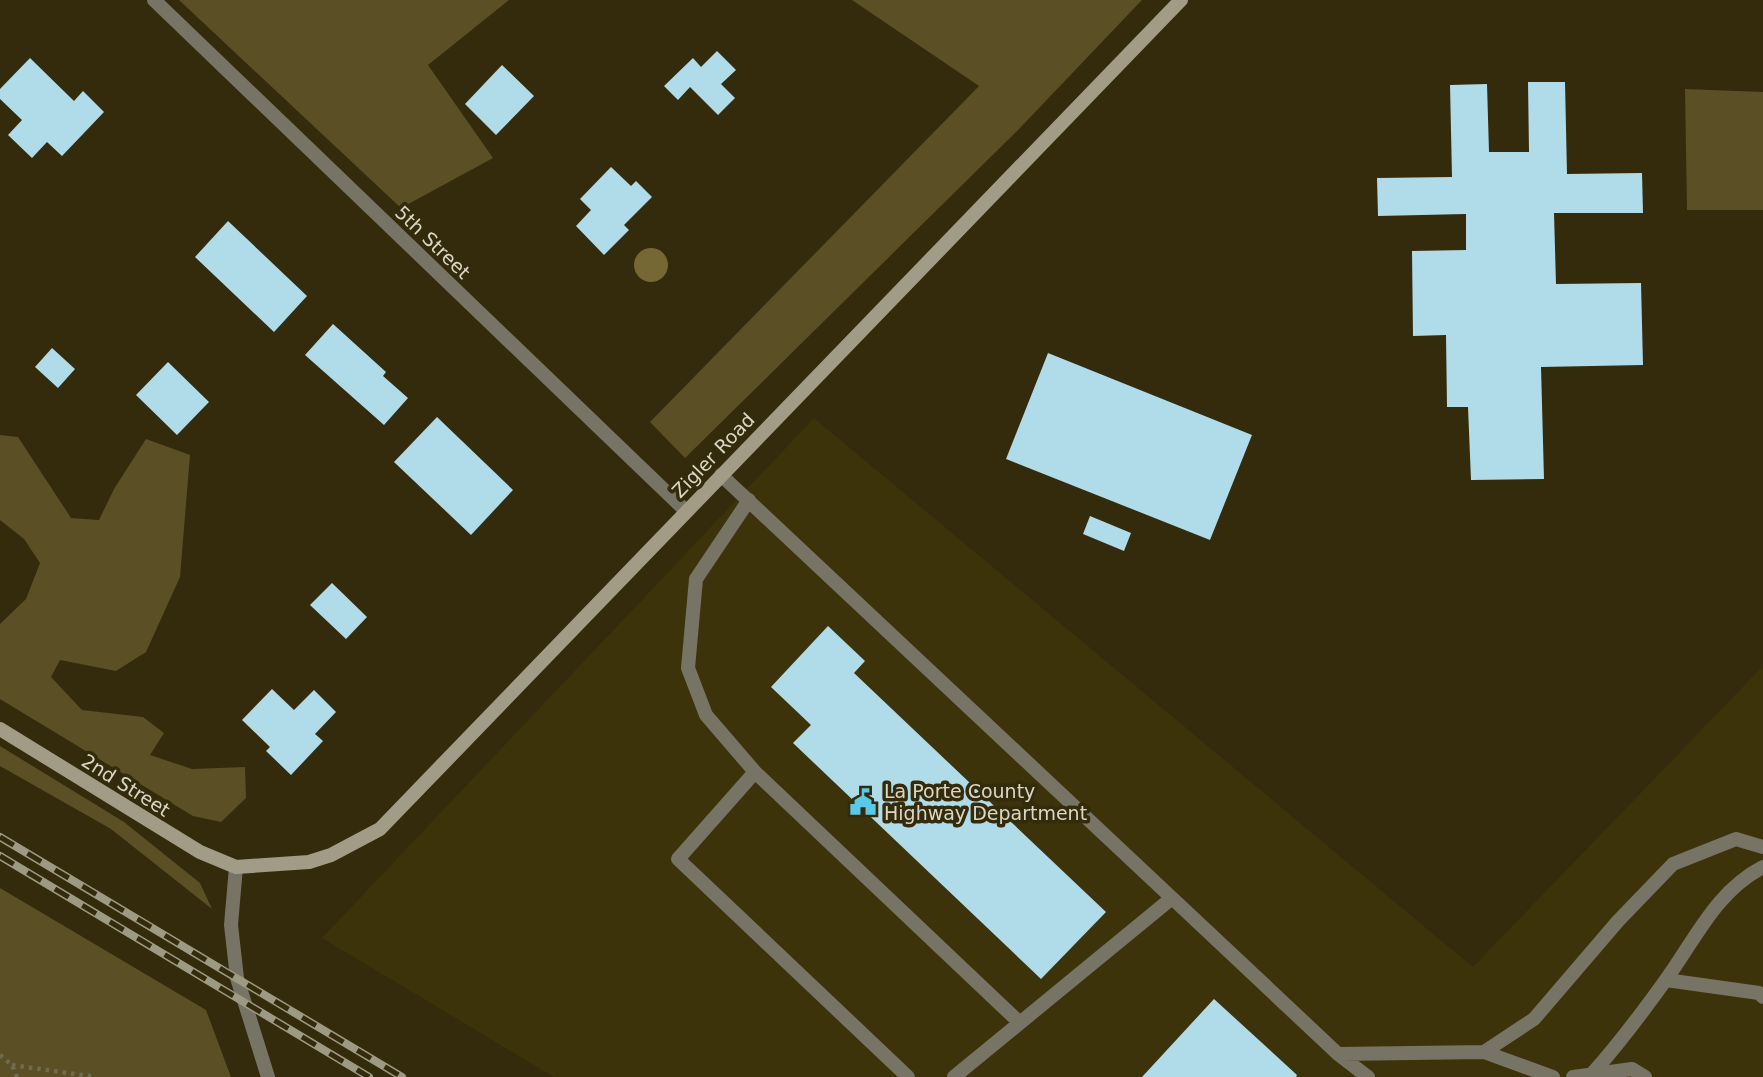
<svg xmlns="http://www.w3.org/2000/svg" width="1763" height="1077" font-family="'DejaVu Sans',sans-serif">
<rect width="100%" height="100%" fill="#332b0c"/>
<!-- built -->
<path fill="#3c330a" d="M814,418L1473,967L1763,666V1077H554L322,938Z"/>
<!-- green -->
<path fill="#5a4f25" d="M179,0H509L428,65L493,158L401,208Z
M852,0H1142L1019,129L685,458L650,422L979,86Z
M1685,89L1763,92V210H1687Z
M0,435L18,437L71,518L99,520L114,489L146,439L190,455L180,577L146,652L116,671L60,660L51,677L82,710L143,717L164,733L150,755L192,769L245,767L246,798L221,822L193,816L0,699V624L26,599L40,563L24,539L0,520Z
M0,746L124,822L200,883L212,909L111,829L0,766Z
M0,888L206,1010L231,1077H0Z"/>
<!-- water -->
<path fill="#766835" d="M634 265a17 17 0 1 1 34 0a17 17 0 1 1-34 0Z"/>
<!-- building -->
<path fill="#b0dbe8" d="M717,51L736,70L721,84L735,98L718,115L690,87L678,100L664,86L693,58L701,67Z
M30,58L74,101L83,91L104,112L62,156L47,142L32,158L8,135L22,120L0,99V89Z
M502,65L534,96L496,135L465,104Z
M1528,82H1565L1567,174L1642,173L1643,213H1554L1556,284L1641,283L1643,365L1541,367L1544,479L1471,480L1468,407H1447L1446,335L1413,336L1412,251L1466,250V214L1378,216L1377,178L1452,177L1450,85L1487,84L1489,152H1529Z
M611,167L631,186L636,181L652,197L624,225L629,230L604,255L576,226L591,210L580,199Z
M228,221L307,296L274,332L195,257Z
M333,324L386,372L383,376L408,398L384,425L305,355Z
M52,348L75,369L58,388L35,367Z
M1048,353L1252,435L1210,540L1006,459Z
M168,362L209,402L177,435L136,395Z
M437,417L513,490L471,535L394,462Z
M1090,516L1131,533L1124,551L1083,534Z
M332,583L367,617L346,639L310,605Z
M828,626L865,661L854,673L1106,912L1041,979L793,743L811,725L771,687Z
M272,689L294,710L314,690L336,712L315,734L323,741L291,775L266,751L270,747L242,720Z
M1214,999L1297,1075L1296,1077H1142Z"/>
<g fill="none" stroke-linecap="round" stroke-linejoin="round">
<!-- path -->
<path stroke="#706a50" stroke-width="4.5" stroke-dasharray="3.5 5" stroke-linecap="butt" d="M0,1055L12,1065L17,1077
M12,1065L96,1077"/>
<!-- lane -->
<path stroke="#777365" stroke-width="14" d="M721,475L1172,898L954,1077
M749,500L696,579L688,668L706,715L755,772L1020,1023
M755,772L678,859L908,1077
M1172,898L1338,1054L1484,1052L1534,1019L1618,921L1673,864L1736,839L1763,847
M1666,980L1759,993L1763,997
M1484,1052L1553,1077
M1338,1054L1368,1077
M1591,1075C1618,1045 1642,1013 1665,981C1695,940 1716,891 1763,867
M1573,1077L1632,1069L1645,1077"/>
<!-- street -->
<path stroke="#777365" stroke-width="14" d="M154,0L686,511
M236,867L231,925L237,978L268,1077"/>
<!-- secondary -->
<path stroke="#a29c86" stroke-width="14" d="M0,729L200,852L236,867L309,862L331,855L380,829L1181,0"/>
<defs>
<path id="rail" d="M0,837L402,1077
M0,856L369,1077"/>
</defs>
<!-- rail casing -->
<use href="#rail" stroke="#9e9982" stroke-width="8"/>
<!-- rail -->
<use href="#rail" stroke="#332b0c" stroke-width="5" stroke-dasharray="16" stroke-linecap="butt"/>
</g>
<!-- icons -->
<defs>
<symbol id="civic-bare" viewBox="-9 -9 18 18"><path d="M-.6-6.5H3V-4.5H.6V-3L4-1V1h2V6H-6V1h2V-1L-.6-3ZM-1.2 2.5V6h2.4V2.5Z" fill="#5ac8e6" stroke="#332b0c" stroke-width="2.5" paint-order="stroke"/></symbol>
</defs>
<g fill-rule="evenodd">
<use href="#civic-bare" x="844" y="783" width="38" height="38"/>
</g>
<g text-anchor="middle" stroke-width="7" stroke-linejoin="round" paint-order="stroke">
<!-- street labels -->
<g font-size="19" fill="#dbd7c6" stroke="#332b0c">
<text transform="translate(433 242) rotate(44)" y="7">5th Street</text>
<text transform="translate(713 455) rotate(-46)" y="7">Zigler Road</text>
<text transform="translate(126 785) rotate(32)" y="7">2nd Street</text>
</g>
<!-- poi labels -->
<g font-size="19" fill="#dbd7c6" stroke="#332b0c" text-anchor="start">
<text x="884" y="798">La Porte County<tspan x="884" dy="22">Highway Department</tspan></text>
</g>
</g>
</svg>
